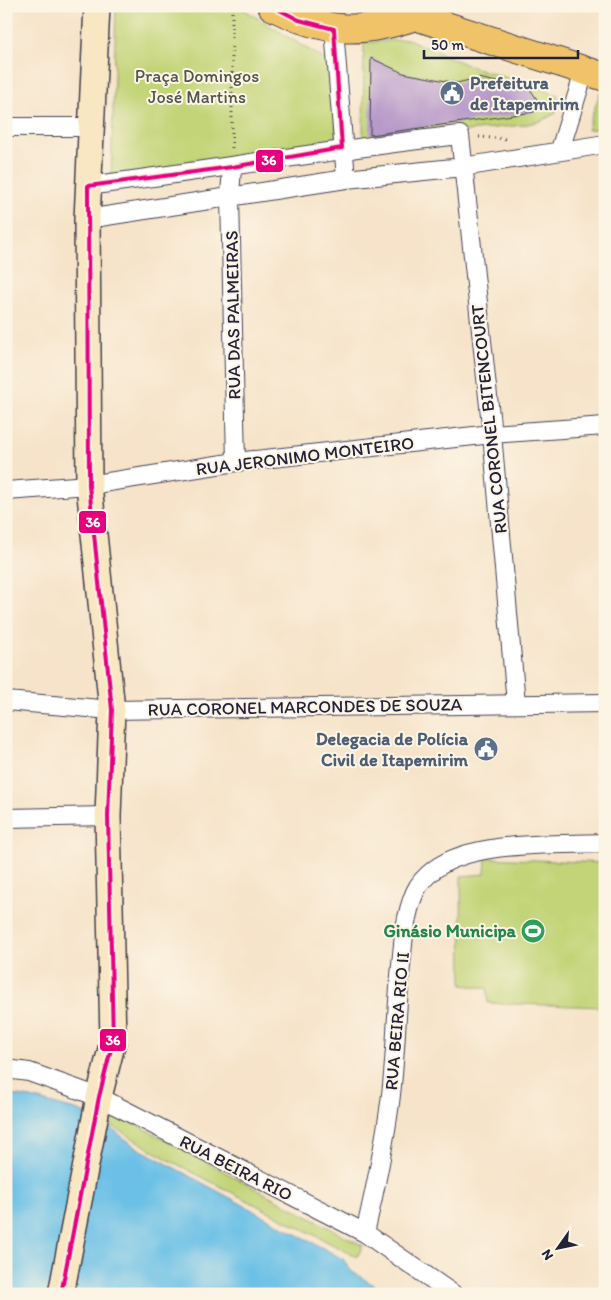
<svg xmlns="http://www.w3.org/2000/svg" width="611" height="1300" font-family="Itim,sans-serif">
<rect width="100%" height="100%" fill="#fcf5e5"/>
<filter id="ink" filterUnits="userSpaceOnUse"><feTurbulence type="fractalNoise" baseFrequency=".02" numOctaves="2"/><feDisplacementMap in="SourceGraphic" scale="10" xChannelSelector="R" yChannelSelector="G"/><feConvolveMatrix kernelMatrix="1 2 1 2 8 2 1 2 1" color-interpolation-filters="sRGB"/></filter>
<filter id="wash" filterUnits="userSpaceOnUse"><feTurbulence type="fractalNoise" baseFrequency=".0096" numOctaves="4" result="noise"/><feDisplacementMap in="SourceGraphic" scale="20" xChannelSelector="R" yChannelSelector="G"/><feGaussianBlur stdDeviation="1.12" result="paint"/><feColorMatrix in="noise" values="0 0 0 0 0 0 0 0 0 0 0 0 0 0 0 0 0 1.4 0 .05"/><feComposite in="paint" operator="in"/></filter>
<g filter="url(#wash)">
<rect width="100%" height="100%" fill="#f6e3c9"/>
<!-- green -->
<path fill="#c2d477" stroke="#727b59" d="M116,6H238L332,64L337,147L111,182Z
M331,6H364L365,14Z
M408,39L467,65L558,95L556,113L541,121L523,125L363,142L364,43Z
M600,93L605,95V127L587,130Z
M486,858L605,863V1007L488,1003L487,988L462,985L461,876L485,874Z
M115,1113L363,1246L357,1257L167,1159L109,1124Z"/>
<!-- water -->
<path fill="#6ac0e6" stroke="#467190" d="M6,1094L31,1098L79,1111L104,1123L136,1147L343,1259L351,1271L388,1294H6Z"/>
<g id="blocks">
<!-- building -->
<path fill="#b79ac9" d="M371,58L403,73L457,83L478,78L530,89L540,104L534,112L370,135Z"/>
</g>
</g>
<g filter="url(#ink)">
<use href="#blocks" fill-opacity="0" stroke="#423f50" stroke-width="1"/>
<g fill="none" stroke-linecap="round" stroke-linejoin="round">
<defs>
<path id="street" d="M334,29L346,179
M6,127H92
M560,150L585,69
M232,167L230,196L236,462
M88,186C212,170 335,149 460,135L492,434L516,703
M87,219L346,179L463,167L605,144
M6,491L89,485L236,462L492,434L605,426
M6,701L112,710L605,703
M6,818L108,816
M6,1069L29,1072L99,1097L365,1233L453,1294
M365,1233C375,1190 384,1147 390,1103C396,1058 396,1012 401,966C403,942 405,915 415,892C419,883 427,875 435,869C474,840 556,845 605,843"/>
<path id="secondary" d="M61,1294L99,1097L113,1041L108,816L112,710L89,485L87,219L97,6"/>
<path id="primary" d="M272,6C324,33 360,35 415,16
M392,6L415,16L605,77"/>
</defs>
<!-- street casing -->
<use href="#street" stroke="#423f50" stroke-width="20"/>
<!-- secondary casing -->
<use href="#secondary" stroke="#423f50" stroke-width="28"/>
<!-- primary casing -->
<use href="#primary" stroke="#423f50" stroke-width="30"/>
<!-- path -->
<path stroke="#423f50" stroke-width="3" stroke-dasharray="1 4" stroke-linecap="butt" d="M479,137L508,139
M232,148V6"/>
<!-- street -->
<use href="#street" stroke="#fff" stroke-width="18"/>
<!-- secondary -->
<use href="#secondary" stroke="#f9e7c3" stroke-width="25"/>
<!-- primary -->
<use href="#primary" stroke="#f0c369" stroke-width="28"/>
<defs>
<path id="bus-1" d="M61,1294L99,1097L113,1041L108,816L112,710L89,485L88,186L232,167L342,148L334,29L299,20L272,6"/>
</defs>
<!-- bus-1 casing -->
<use href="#bus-1" stroke="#fcf5e5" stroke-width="8"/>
<!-- bus-1 -->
<use href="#bus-1" stroke="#e5007d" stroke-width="4"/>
</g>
</g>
<!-- icons -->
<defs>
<symbol id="civic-disc" viewBox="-11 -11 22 22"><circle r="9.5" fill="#5c6f8a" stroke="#fcf5e5"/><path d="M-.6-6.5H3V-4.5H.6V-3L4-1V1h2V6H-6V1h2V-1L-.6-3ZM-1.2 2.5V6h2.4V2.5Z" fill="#fff"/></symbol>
<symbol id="stadium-disc" viewBox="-11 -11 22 22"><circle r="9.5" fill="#2e9e5b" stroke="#fcf5e5"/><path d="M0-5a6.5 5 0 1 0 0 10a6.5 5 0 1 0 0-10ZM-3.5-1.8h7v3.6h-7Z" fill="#fff"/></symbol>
</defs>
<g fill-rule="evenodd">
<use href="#civic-disc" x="438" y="79" width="28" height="28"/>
<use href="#civic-disc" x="472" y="735" width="28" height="28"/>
<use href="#stadium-disc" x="519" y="917" width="28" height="28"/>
</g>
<g text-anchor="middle" stroke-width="4" stroke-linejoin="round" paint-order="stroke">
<!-- park labels -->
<g font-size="18" fill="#52574d" stroke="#fcf5e5">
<text x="197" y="82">Praça Domingos<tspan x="197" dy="21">José Martins</tspan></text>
</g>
<!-- service labels -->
<g font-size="18" font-weight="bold" fill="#4e5e75" stroke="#fcf5e5" text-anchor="start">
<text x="470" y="89">Prefeitura<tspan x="470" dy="21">de Itapemirim</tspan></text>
<text x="468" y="745" text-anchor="end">Delegacia de Polícia<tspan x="468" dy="21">Civil de Itapemirim</tspan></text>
</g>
<!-- street labels -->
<g font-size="18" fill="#22223b" stroke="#fcf5e5">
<text transform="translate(233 315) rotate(-91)" y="6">RUA DAS PALMEIRAS</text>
<text transform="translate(489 419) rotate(-96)" y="6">RUA CORONEL BITENCOURT</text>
<text transform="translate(305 456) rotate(-7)" y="6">RUA JERONIMO MONTEIRO</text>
<text transform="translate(305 707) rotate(-1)" y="6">RUA CORONEL MARCONDES DE SOUZA</text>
<text transform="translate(397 1021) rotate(-85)" y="6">RUA BEIRA RIO II</text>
<text transform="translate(236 1168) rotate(27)" y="6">RUA BEIRA RIO</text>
</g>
<!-- leisure labels -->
<g font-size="18" font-weight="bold" fill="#27864d" stroke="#fcf5e5" text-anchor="end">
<text x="516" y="937">Ginásio Municipa</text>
</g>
</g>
<g stroke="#fcf5e5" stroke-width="2">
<rect x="255" y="149" width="29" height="24" rx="5" fill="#e5007d"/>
<rect x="78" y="510" width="29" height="24" rx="5" fill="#e5007d"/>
<rect x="99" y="1028" width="28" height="24" rx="5" fill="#e5007d"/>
</g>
<g font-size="14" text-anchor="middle" font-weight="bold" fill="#fff">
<text x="269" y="165">36</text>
<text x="93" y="527">36</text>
<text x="113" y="1045">36</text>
</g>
<!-- margin -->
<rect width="611" height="1300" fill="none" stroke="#fcf5e5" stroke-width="25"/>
<!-- north arrow -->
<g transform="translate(558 1248) rotate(237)" stroke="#fcf5e5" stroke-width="4" paint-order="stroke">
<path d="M0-4L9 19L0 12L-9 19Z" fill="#22223b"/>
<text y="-8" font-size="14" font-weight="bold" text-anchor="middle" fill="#22223b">N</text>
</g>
<!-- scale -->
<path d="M424 50v8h154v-8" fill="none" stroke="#22223b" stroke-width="2.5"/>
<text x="431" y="50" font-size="15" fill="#22223b" stroke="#fcf5e5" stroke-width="4" paint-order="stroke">50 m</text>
</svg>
